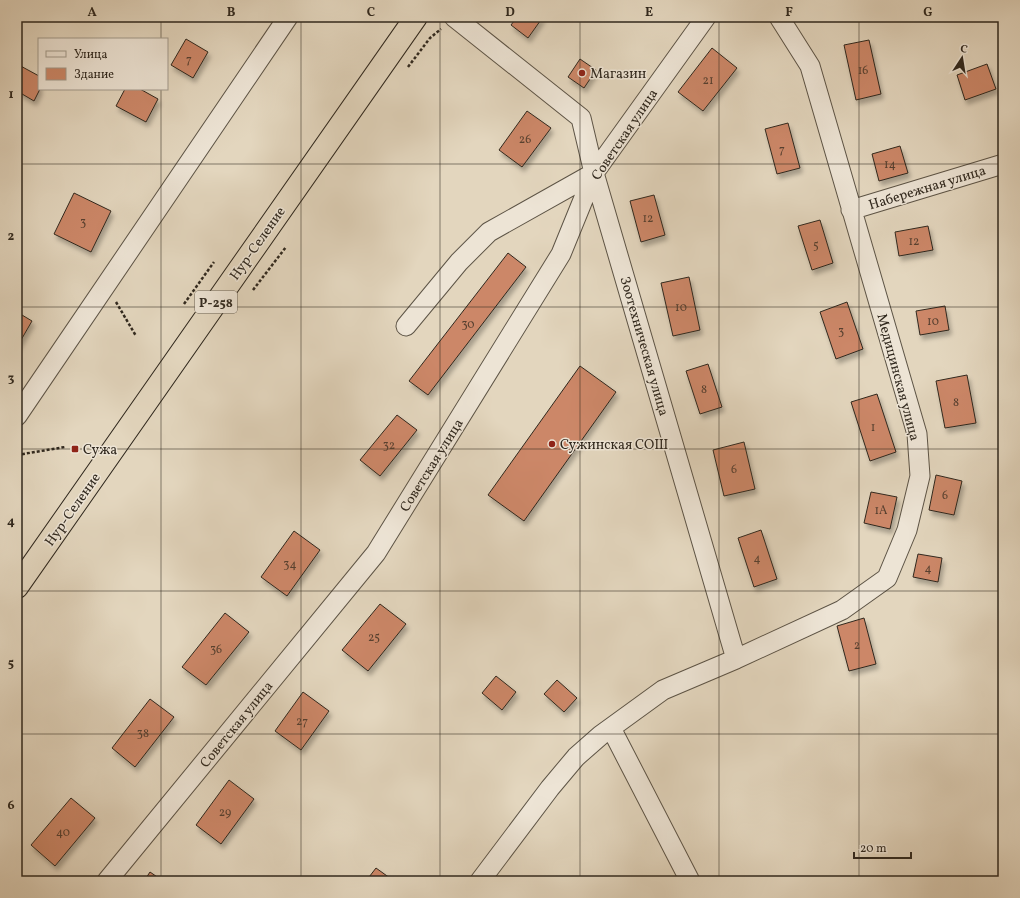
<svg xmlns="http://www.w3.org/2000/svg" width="1020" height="898" font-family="Vollkorn,serif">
<defs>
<filter id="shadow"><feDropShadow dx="2.5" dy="4.5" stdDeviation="2" flood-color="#0004"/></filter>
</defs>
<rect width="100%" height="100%" fill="#e3d6be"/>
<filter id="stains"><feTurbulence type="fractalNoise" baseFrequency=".005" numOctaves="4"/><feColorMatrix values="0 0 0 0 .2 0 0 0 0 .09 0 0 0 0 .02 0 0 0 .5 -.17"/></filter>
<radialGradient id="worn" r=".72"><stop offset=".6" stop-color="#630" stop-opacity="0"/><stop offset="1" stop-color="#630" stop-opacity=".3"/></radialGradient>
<!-- building -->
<path fill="#cc8767" stroke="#30281e" filter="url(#shadow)" d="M517,17H543L528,38L511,25Z
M186,39L208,52L193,78L171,65Z
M869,40L881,94L856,100L844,45Z
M712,48L737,68L703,111L678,92Z
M580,59L596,70L584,88L568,77Z
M17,64L39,76V89H40L34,101L17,91Z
M987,64L996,89L965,100L957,75Z
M125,89H140L158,99L146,122L116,106Z
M527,111L551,128L522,167L499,150Z
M788,123L800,168L777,174L765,129Z
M900,146L908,173L879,181L872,154Z
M74,193L111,211L91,252L54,234Z
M654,195L665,235L641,242L630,201Z
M820,220L833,263L812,270L798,226Z
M928,226L933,250L899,256L895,232Z
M508,253L526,267L428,395L409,381Z
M689,277L700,330L673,336L661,283Z
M847,302L863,349L836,359L820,312Z
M945,306L949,330L920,335L916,311Z
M17,312L32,321L17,347Z
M708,364L722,407L700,414L686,371Z
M580,366L616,392L524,521L488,495Z
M967,375L976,423L945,428L936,381Z
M877,394L896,452L870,461L851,402Z
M397,415L417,430L380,476L360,460Z
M744,442L755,489L724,496L713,450Z
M936,475L962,481L954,515L929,510Z
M871,492L897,497L890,529L864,523Z
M761,530L777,579L754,587L738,538Z
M294,531L320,550L287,596L261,577Z
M918,554L942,558L938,582L913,577Z
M380,604L406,624L368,671L342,650Z
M225,613L249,632L206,685L182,667Z
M864,618L876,664L849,671L837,626Z
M496,676L516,692L502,710L482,693Z
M557,680L577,698L564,712L544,694Z
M303,692L329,711L301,750L275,731Z
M150,699L174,717L135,767L112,748Z
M229,780L254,799L221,844L196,825Z
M71,798L95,818L55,866L31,845Z
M376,868L394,881H366Z
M150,872L163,881H144Z"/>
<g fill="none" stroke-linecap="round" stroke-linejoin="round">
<defs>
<path id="street" d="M454,17L581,118L594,173L736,659L663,690L601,735L576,757L550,788L480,881
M851,210L1003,164
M406,326L459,262L489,232L594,173
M17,416L288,17
M736,659L842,610L887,578L907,530L920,476L917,434L810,66L779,17
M611,728L690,881
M107,881L376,553L561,254L594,173L706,17"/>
<path id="highway" d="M17,587L416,17"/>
</defs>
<!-- street casing -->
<use href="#street" stroke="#5d5446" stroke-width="21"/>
<!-- highway casing -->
<use href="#highway" stroke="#30281e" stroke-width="24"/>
<!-- path -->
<path stroke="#30281e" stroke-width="2.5" stroke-dasharray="3 2" stroke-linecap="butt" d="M408,67L430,38L441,29
M253,290L286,247
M116,302L136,336
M184,304L214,262
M17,455L65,447"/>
<!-- street -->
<use href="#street" stroke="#ede4d5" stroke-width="19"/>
<!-- highway -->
<use href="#highway" stroke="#e3d6be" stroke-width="22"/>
</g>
<!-- grid -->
<path fill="none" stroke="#30281e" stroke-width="1" stroke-opacity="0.55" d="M161,17V39M301,17V881M440,17V881M580,17V881M719,17V881M859,17V881M161,89V881M17,164H1003M17,307H1003M17,449H1003M17,591H1003M17,734H1003"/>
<!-- markers -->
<g fill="#8f2418" stroke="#ede4d5" stroke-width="1.5">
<circle cx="582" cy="73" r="4"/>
<circle cx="552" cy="444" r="4"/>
<rect x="71" y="445" width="8" height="8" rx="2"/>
</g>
<g text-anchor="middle" stroke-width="3" stroke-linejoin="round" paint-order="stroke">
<!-- number labels -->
<g font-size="12" fill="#574030">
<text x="189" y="63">7</text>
<text x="863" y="74">16</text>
<text x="708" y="84">21</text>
<text x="525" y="143">26</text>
<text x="782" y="153">7</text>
<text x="890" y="168">14</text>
<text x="648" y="222">12</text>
<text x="83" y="226">3</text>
<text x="914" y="245">12</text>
<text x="816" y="249">5</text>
<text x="681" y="311">10</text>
<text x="933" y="325">10</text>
<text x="468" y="328">30</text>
<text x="841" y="335">3</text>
<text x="704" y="393">8</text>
<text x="956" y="406">8</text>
<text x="873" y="431">1</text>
<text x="389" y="449">32</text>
<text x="734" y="473">6</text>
<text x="945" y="499">6</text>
<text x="881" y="514">1А</text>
<text x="757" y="562">4</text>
<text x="290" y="568">34</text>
<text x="928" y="572">4</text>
<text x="374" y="641">25</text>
<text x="857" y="649">2</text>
<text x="216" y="653">36</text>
<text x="302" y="725">27</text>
<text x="143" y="737">38</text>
<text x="225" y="816">29</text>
<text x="63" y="836">40</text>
</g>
<!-- shield labels -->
<rect fill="#ede4d5" stroke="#696055" stroke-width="1" x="195" y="291" width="42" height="22" rx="3"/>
<g font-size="13" font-weight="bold" fill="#30281e">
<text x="216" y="307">Р-258</text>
</g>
<!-- poi labels -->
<g font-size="14" fill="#30281e" stroke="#ede4d5" text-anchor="start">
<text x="590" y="78">Магазин</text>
<text x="560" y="449">Сужинская СОШ</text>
<text x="83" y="454">Сужа</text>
</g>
<!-- street labels -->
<g font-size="14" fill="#30281e" stroke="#ede4d5">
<text transform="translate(624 134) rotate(-56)" y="5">Советская улица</text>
<text transform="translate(927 187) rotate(-17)" y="5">Набережная улица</text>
<text transform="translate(257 243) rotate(-55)" y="5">Нур-Селение</text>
<text transform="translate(645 346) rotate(74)" y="5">Зоотехническая улица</text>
<text transform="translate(899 377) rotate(75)" y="5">Медицинская улица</text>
<text transform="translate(431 465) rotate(-58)" y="5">Советская улица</text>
<text transform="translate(72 509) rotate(-55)" y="5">Нур-Селение</text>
<text transform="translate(236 724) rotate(-51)" y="5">Советская улица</text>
</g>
</g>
<!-- margin -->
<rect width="1020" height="898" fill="none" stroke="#e3d6be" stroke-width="44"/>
<!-- legend -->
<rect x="38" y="38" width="130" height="52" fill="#ede4d5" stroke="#a1998c"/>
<rect x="46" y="51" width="20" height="6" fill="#ede4d5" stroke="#a1998c"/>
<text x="74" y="58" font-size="12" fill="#30281e">Улица</text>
<rect x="46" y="68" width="20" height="12" fill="#cc8767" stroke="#a1998c"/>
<text x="74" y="78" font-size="12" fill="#30281e">Здание</text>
<!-- north arrow -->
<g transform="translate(962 58) rotate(12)" stroke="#ede4d5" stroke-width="3" paint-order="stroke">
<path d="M0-3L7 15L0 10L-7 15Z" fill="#30281e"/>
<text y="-6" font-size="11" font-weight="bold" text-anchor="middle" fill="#30281e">С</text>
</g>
<!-- scale -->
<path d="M854 852v6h57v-6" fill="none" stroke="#30281e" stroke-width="2"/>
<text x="860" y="852" font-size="12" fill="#30281e" stroke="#ede4d5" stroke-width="3" paint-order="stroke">20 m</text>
<rect x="22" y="22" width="976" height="854" fill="none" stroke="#30281e" stroke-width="1.5"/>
<g font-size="13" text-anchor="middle" font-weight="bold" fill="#30281e">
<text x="92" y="16">A</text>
<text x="231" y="16">B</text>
<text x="371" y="16">C</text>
<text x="510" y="16">D</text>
<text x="649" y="16">E</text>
<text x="789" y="16">F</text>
<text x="928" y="16">G</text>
<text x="11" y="98">1</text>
<text x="11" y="240">2</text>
<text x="11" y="382">3</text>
<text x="11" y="525">4</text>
<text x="11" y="667">5</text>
<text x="11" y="809">6</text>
</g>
<rect width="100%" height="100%" filter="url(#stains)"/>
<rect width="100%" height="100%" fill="url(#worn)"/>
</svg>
